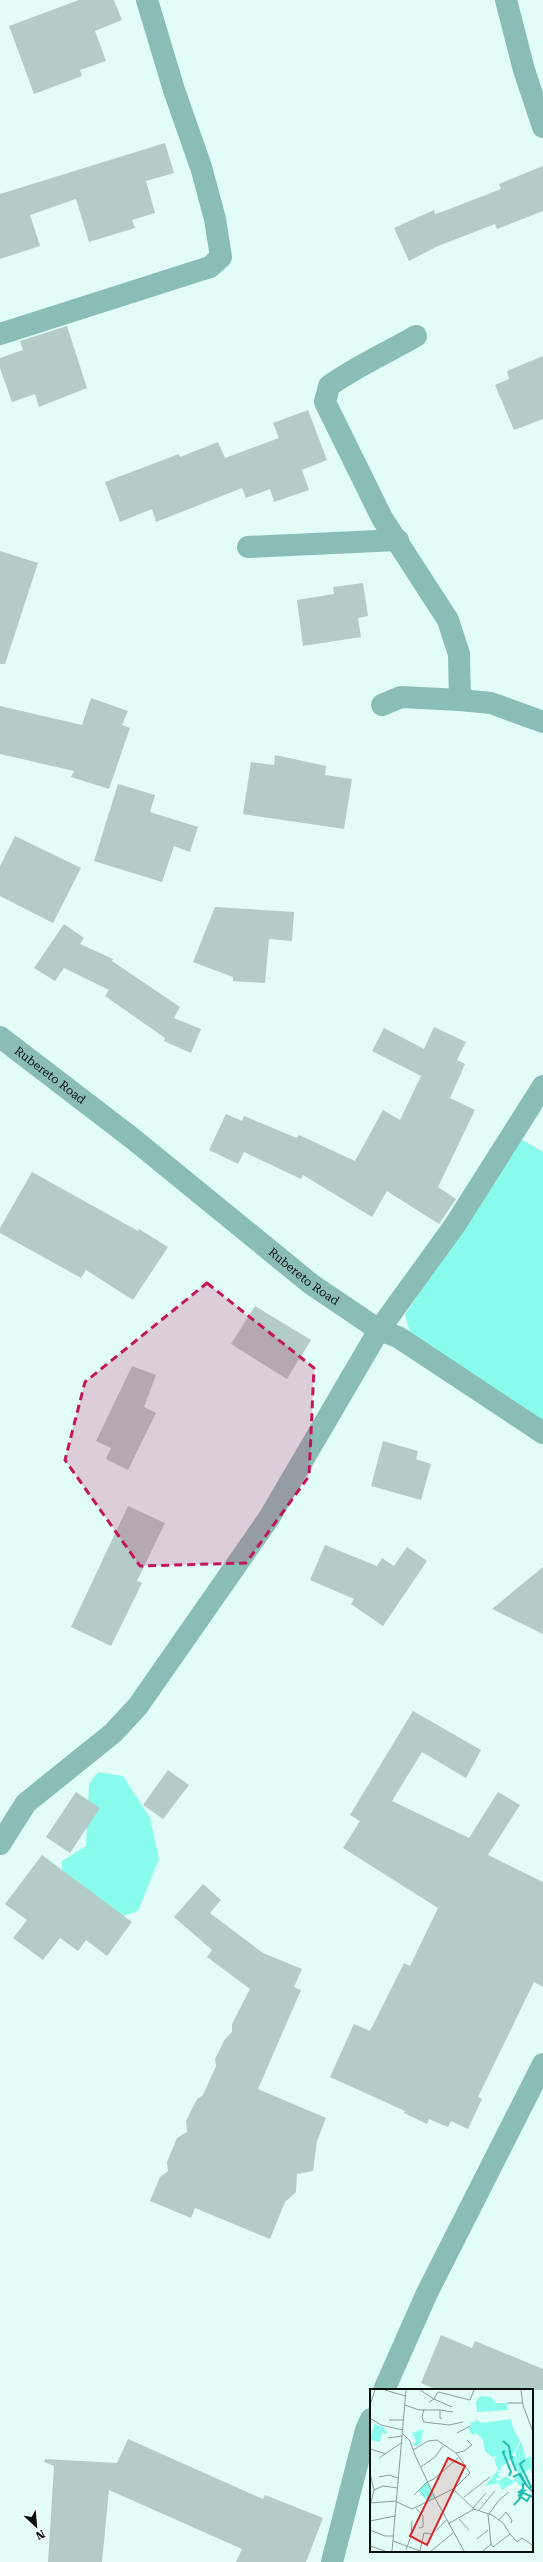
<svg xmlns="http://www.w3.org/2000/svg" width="543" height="2562" font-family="'Roboto Serif',serif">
<rect width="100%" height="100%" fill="#e2fcf8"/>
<!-- green -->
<path fill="#88fbed" d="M521,1139L543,1152V1425L411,1336L405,1315Z
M98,1772L123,1776L150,1818L159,1859L138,1911L118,1918L62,1887V1861L86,1846L89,1784Z"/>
<!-- building -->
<path fill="#b3ccc8" d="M79,0H114L122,20L95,31L106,61L80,70L82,76L34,94L9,26Z
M165,143L174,173L146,181L155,213L132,220L135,228L89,242L76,199L30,215L40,246L0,259V194Z
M543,166V211L497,229L495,224L438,246L409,261L394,228L434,210L435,214L447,210L501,189L499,184Z
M67,326L87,388L39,407L35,394L12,402L0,368V358L23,350L20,341Z
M543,356V419L514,430L495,385L509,379L507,371Z
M308,410L327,460L302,470L309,490L274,502L270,489L246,498L242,488L156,522L152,509L120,522L105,482L179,454L180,457L218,442L225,458L279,438L273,423Z
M0,551L38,563L5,664H0Z
M363,583L368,616L358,618L361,637L303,646L297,600L334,594L333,587Z
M91,698L128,711L122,725L130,728L109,789L71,777L74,771L0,754V706L82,725Z
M275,755L326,766L325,775L352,779L344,829L243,814L251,762L274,765Z
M118,784L155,795L150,812L198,827L190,852L174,846L162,882L94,861Z
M15,836L81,868L53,923L0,896V866Z
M215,907L294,912L292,941L269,939L265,983L233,981V977L193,962Z
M64,924L84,938L80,944L113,959L112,961L180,1007L174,1018L201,1029L191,1053L164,1041L165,1038L105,996L109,990L64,968L55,981L34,968Z
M434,1027L466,1042L457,1060L465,1064L450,1098L475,1110L438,1187L456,1199L439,1224L387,1191L372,1217L303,1175L301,1179L244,1152L238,1164L209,1150L226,1114L242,1121L244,1116L297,1138L299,1135L355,1161L383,1110L400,1120L421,1076L372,1051L384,1028L424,1049Z
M32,1172L138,1231L139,1229L168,1247L133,1300L86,1270L81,1278L0,1233V1228Z
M255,1306L311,1340L287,1379L231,1344Z
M132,1366L156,1375L144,1407L156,1413L128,1470L106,1459L111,1448L96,1441Z
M383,1441L418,1451L416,1459L431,1464L421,1500L371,1486Z
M128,1506L165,1523L137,1581L142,1583L111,1646L71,1627Z
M325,1545L377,1566L382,1558L394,1566L407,1547L427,1561L383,1626L351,1604L354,1599L310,1580Z
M543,1567V1634L492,1609Z
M413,1711L481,1750L466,1778L422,1752L392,1801L469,1838L498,1792L520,1805L488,1855L543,1882V1987L534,1982L478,2097L482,2099L468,2129L451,2121L448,2127L429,2119L427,2124L404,2113L405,2111L330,2077L354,2024L370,2031L404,1963L410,1966L438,1908L343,1848L360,1821L350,1815Z
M168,1770L189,1785L163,1819L143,1805Z
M76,1792L100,1808L70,1853L46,1837Z
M42,1855L132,1922L107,1956L86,1940L78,1951L60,1938L43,1960L13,1938L27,1920L5,1904Z
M203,1884L221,1900L210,1913L263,1953L302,1969L294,1987L301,1990L258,2089L326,2118L317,2141L313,2171L297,2174L296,2192L285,2202L270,2239L195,2208L191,2218L150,2201L160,2177L168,2171L167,2162L177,2138L187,2132L186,2121L197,2099L203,2095L216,2066L215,2059L225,2039L232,2032V2024L250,1989L207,1957L212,1950L174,1917Z
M441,2335L472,2348L475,2341L543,2369V2390H437L421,2383Z
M128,2439L263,2499L265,2495L323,2518L306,2562H236L242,2549L109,2490L102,2562H48L54,2466L44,2462L45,2459L117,2463Z"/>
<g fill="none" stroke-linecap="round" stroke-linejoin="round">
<!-- minor -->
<g stroke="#8abdb6" stroke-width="22">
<path d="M506,0L524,70L543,127"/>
<path d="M0,334L210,267L221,257L215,219L201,167L174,90L147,0"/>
<path d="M416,336C387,353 356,366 329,386L325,402L382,518L448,620L459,654L460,700L491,703L543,722"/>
<path d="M248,547L398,540"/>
<path d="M382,705L401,697L460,700"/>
<path id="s1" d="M0,1037L132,1138L311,1284L379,1330L455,1225L543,1086"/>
<path d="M0,1844L26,1803L113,1733L138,1706L269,1518L379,1330L398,1337L543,1433"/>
<path d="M384,2390L427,2293L543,2064"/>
<path d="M332,2562L366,2430L371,2419"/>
</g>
</g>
<!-- marked area -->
<path fill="#c2185b" fill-opacity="0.2" stroke="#c2185b" stroke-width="3" stroke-dasharray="8 5" stroke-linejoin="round" d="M207,1283L314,1368L309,1476L246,1563L140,1566L65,1460L85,1382Z"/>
<g text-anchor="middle" stroke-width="3.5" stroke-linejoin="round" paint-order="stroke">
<!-- street labels -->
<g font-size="12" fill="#070f0e" stroke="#fff">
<text dy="4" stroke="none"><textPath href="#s1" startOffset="63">Rubereto Road</textPath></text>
<text dy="4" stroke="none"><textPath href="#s1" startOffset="387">Rubereto Road</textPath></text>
</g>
</g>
<!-- overview -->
<g transform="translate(370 2389)">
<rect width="163" height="163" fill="#e2fcf8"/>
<path d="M110,7L121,8L126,14H137L138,21L107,23L106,13ZM104,29L111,34L141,30L143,39L150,52L141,69L144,66L148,73L145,64L151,52L156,70L160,67L163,70V87L160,80L150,86L154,94L150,97L146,92L132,101L129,94L115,97L127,82L130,83L128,85L130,89H126L127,93L136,87L143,92L149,86L141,70L130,79L132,82L128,81L124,70L127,67L122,68L115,62L113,51L106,44L102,46L98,39L101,37L100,33H106ZM4,35L13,38L17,43V45L12,44L10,53L0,51ZM53,40L51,54L46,57L42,56L46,53L42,44ZM57,92L64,108L58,113L48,102Z" fill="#88fbed"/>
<path fill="none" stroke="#23bdae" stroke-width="2" d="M133,52L139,57L141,69M135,62L133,63L141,83L139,87M143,68L141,69L146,82M155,71L150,75L161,98L163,97M150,84L157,97L163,103M143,88L149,85L156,96M148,103L154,102L148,107M148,104L153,100V94M149,109L153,104L163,108M144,116L151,108L157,112L160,107"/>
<path fill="none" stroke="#8a9d9a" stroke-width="1" d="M15,1L35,7M50,1L64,10L68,3L100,11L104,1M151,1L153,16L163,43M59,13L64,10L82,18M137,14H153M0,16L5,1M35,16L49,21H70V29L72,30M54,20L52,28L54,33L79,36L93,33M70,21L83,23M0,29L11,36L33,41M19,31H33M87,44L100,37M33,45L40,52L45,66L65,109L85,99L100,84L86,64L67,51L58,52L43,61M18,49L32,47M0,60L16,65M86,64L94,62L102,56L97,51M9,69L31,54M51,78L65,68L73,57M0,84L4,101L1,113M9,88L19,86L28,89M83,100L104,120M4,101L13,97L28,99M44,106L57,93L64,90L88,69M94,108L120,88M27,113L42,120L65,109L94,162M0,114L26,112M46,119L53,127V138L49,139M103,119L116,104M109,121L125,102M119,125L129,111L139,103M89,130L99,141M129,131L136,123L142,131L141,134M0,132L25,127M78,135L104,120L122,126L133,134L140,145L123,158L121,155M163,139V158M0,141L15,147H23M66,142L76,131M140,145L147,153L152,149L162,156M107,150L118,141M23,152L50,162L54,144L62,145M0,157L15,162M36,161L41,147L42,132M22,162L36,1M61,162L83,144M113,162L121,155L118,125"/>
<path fill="#d62828" fill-opacity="0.15" stroke="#d62828" stroke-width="2" d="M78,69L95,77L57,156L40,147Z"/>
<rect width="163" height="163" fill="none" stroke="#070f0e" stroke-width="2"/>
</g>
<!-- north arrow -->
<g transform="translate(36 2526) rotate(154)" stroke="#ffffff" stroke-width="3" paint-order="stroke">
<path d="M0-3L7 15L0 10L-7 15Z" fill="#070f0e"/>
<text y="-6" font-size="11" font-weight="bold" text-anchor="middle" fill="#070f0e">N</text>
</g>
</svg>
